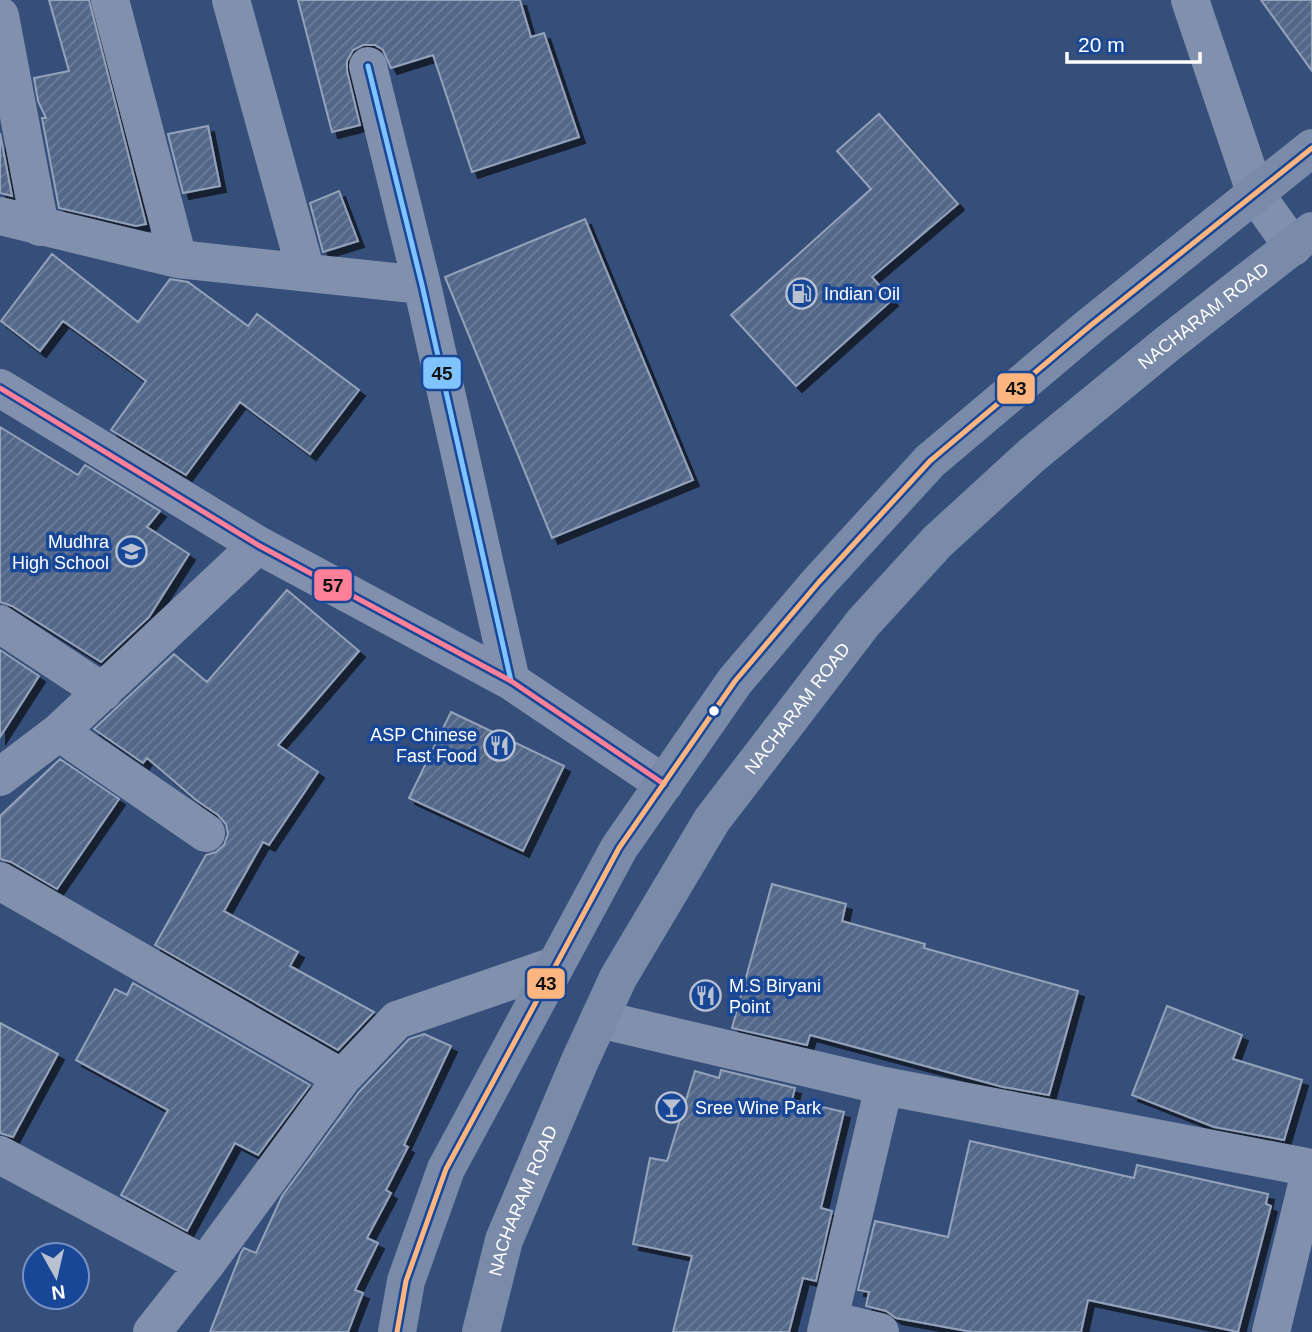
<svg xmlns="http://www.w3.org/2000/svg" width="1312" height="1332" font-family="Helvetica,sans-serif">
<defs>
<pattern id="building-hatch" width="6" height="6" patternUnits="userSpaceOnUse" patternTransform="scale(1.75)"><rect width="6" height="6" fill="#536789"/><path d="M-1 1l2-2M0 6l6-6M5 7l2-2" fill="none" stroke="#6d7e9b"/></pattern>
<filter id="shadow"><feDropShadow dx="6" dy="6" stdDeviation="0" flood-color="#0009"/></filter>
</defs>
<rect width="100%" height="100%" fill="#364f7a"/>
<!-- building -->
<path fill="url(#building-hatch)" stroke="#94a2ba" stroke-width="2" filter="url(#shadow)" d="M49,0H89L146,224L136,226L59,208L42,118H46L38,101L34,78L69,71Z
M298,0H520L531,37L544,33L579,137L472,172L433,55L391,68L383,50L375,45H363L353,50L347,61V71L360,125L332,132Z
M1261,0H1312V71Z
M879,114L958,204L872,277L892,300L796,386L731,315L871,189L837,151Z
M208,126L220,186L183,193L168,134Z
M0,133L12,196L0,193Z
M339,191L358,241L323,252L310,203Z
M585,219L693,480L552,538L445,277Z
M52,254L138,322L170,279L188,282L248,326L257,314L359,390L310,454L240,402L186,475L111,430L146,381L63,321L40,351L1,321Z
M0,427L78,475L85,465L160,511L147,527L189,554L149,617L101,662L12,606L0,602Z
M287,590L359,651L278,745L318,772L269,845L263,842L224,911L298,952L290,966L374,1012L338,1050L155,945L206,855L216,852L224,845L228,834L226,824L218,815L196,800L147,758L143,763L94,729L174,654L207,682Z
M0,650L39,676L0,737Z
M451,712L564,766L523,851L409,798Z
M60,759L119,799L57,889L11,862L0,859V816Z
M772,884L846,904L842,921L925,944L924,948L1078,991L1049,1095L1003,1087L810,1035L807,1045L732,1028Z
M133,983L310,1085L258,1155L235,1143L187,1231L121,1195L168,1110L76,1060L115,989L127,995Z
M1167,1006L1242,1035L1233,1059L1302,1080L1284,1140L1214,1127L1132,1095Z
M0,1023L58,1054L13,1137L0,1133Z
M424,1034L451,1046L404,1145L408,1147L386,1190L391,1193L367,1238L378,1243L355,1290L363,1293L348,1332H210L241,1253L244,1248L256,1253L282,1196L359,1092L409,1039Z
M721,1070L795,1088L792,1100L844,1112L821,1208L832,1211L816,1281L803,1278L789,1332H673L692,1256L633,1244L650,1158L667,1161L695,1071L719,1078Z
M970,1141L1134,1178L1137,1165L1268,1194L1266,1204L1271,1206L1238,1332L1088,1300L1081,1332H972L896,1318L886,1311L866,1306L869,1292L858,1290L875,1221L948,1237Z"/>
<g fill="none" stroke-linecap="round" stroke-linejoin="round">
<!-- street -->
<path stroke="#8090ad" stroke-width="38" d="M110,0L178,259
M231,0L306,272
M1190,0L1256,195L1293,247
M0,16L40,227
M368,66L422,285L511,681
M0,216L178,259L422,285
M0,388L258,545L511,681L664,784
M0,624L103,692
M59,732L206,833
M0,777L59,732L258,545
M0,881L342,1078
M599,1019L884,1086L1312,1168
M0,1155L205,1265
M829,1320L880,1332
M152,1332L205,1265L342,1078L397,1020L554,966
M826,1332L884,1086
M1271,1332L1311,1168"/>
<!-- secondary -->
<g stroke="#7a8ba9" stroke-width="38">
<path d="M397,1332L406,1281L446,1169L619,848L735,681L819,582L930,461L1090,326L1312,148"/>
<path id="s1" d="M481,1332L504,1240L579,1063L618,978L712,820L863,623L937,542L1032,455L1166,345L1312,231"/>
</g>
<defs>
<path id="bus-1" d="M368,66L422,285L511,681"/>
<path id="bus-2" d="M0,388L258,545L511,681L664,784"/>
<path id="bus-3" d="M397,1332L406,1281L446,1169L619,848L735,681L819,582L930,461L1090,326L1312,148"/>
</defs>
<!-- bus-1 casing -->
<use href="#bus-1" stroke="#194797" stroke-width="10"/>
<!-- bus-2 casing -->
<use href="#bus-2" stroke="#194797" stroke-width="10"/>
<!-- bus-3 casing -->
<use href="#bus-3" stroke="#194797" stroke-width="10"/>
<!-- bus-1 -->
<use href="#bus-1" stroke="#80c4ff" stroke-width="5"/>
<!-- bus-2 -->
<use href="#bus-2" stroke="#ff8098" stroke-width="5"/>
<!-- bus-3 -->
<use href="#bus-3" stroke="#ffb580" stroke-width="5"/>
</g>
<!-- icons -->
<defs>
<symbol id="fuel-ring" viewBox="-11 -11 22 22"><circle r="9.5" fill="#194797" stroke="#b9c1d0" stroke-width="1.5"/><path d="M-5.5-6h7V0h2V4h1.3V-2.5L3-4.5l.8-.8L6-3V5H2.5V1h-1V6h-7ZM-4.2-4.7v3.2H.2V-4.7Z" fill="#b9c1d0"/></symbol>
<symbol id="school-ring" viewBox="-11 -11 22 22"><circle r="9.5" fill="#194797" stroke="#b9c1d0" stroke-width="1.5"/><path d="M0-5L7-2L0 1L-7-2ZM-4 1L0 2.5L4 1V4Q0 6-4 4Z" fill="#b9c1d0"/></symbol>
<symbol id="restaurant-ring" viewBox="-11 -11 22 22"><circle r="9.5" fill="#194797" stroke="#b9c1d0" stroke-width="1.5"/><path d="M-5-6h1v4h1v-4h1v4h1v-4h1v5L-1.5 .5V6h-2V.5L-5-1ZM5-6V6H3V1.5H1.5Q1.5-4 5-6Z" fill="#b9c1d0"/></symbol>
<symbol id="bar-ring" viewBox="-11 -11 22 22"><circle r="9.5" fill="#194797" stroke="#b9c1d0" stroke-width="1.5"/><path d="M-6-5H6L.8 .8V4.5H3.5V6h-7V4.5H-.8V.8Z" fill="#b9c1d0"/></symbol>
</defs>
<g fill-rule="evenodd">
<use href="#fuel-ring" x="784" y="276" width="35" height="35"/>
<use href="#school-ring" x="114" y="534" width="35" height="35"/>
<use href="#restaurant-ring" x="482" y="728" width="35" height="35"/>
<use href="#restaurant-ring" x="688" y="978" width="35" height="35"/>
<use href="#bar-ring" x="654" y="1090" width="35" height="35"/>
</g>
<!-- markers -->
<circle fill="#fff" stroke="#194797" stroke-width="2.5" cx="714" cy="711" r="6"/>
<g text-anchor="middle" stroke-width="7" stroke-linejoin="round" paint-order="stroke">
<!-- poi labels -->
<g font-size="18" fill="#fff" stroke="#194797" text-anchor="start">
<text x="824" y="300">Indian Oil</text>
<text x="109" y="548" text-anchor="end">Mudhra<tspan x="109" dy="21">High School</tspan></text>
<text x="477" y="741" text-anchor="end">ASP Chinese<tspan x="477" dy="21">Fast Food</tspan></text>
<text x="729" y="992">M.S Biryani<tspan x="729" dy="21">Point</tspan></text>
<text x="695" y="1114">Sree Wine Park</text>
</g>
<!-- street labels -->
<g font-size="18" fill="#fff" stroke="#194797">
<text dy="6" stroke="none"><textPath href="#s1" startOffset="1272">NACHARAM ROAD</textPath></text>
<text dy="6" stroke="none"><textPath href="#s1" startOffset="705">NACHARAM ROAD</textPath></text>
<text dy="6" stroke="none"><textPath href="#s1" startOffset="138">NACHARAM ROAD</textPath></text>
</g>
</g>
<g stroke="#194797" stroke-width="2.5">
<rect x="422" y="356" width="40" height="34" rx="7" fill="#80c4ff"/>
<rect x="996" y="372" width="40" height="33" rx="7" fill="#ffb580"/>
<rect x="313" y="568" width="40" height="34" rx="7" fill="#ff8098"/>
<rect x="526" y="967" width="40" height="33" rx="7" fill="#ffb580"/>
</g>
<g font-size="19" text-anchor="middle" font-weight="bold" fill="#111">
<text x="442" y="380">45</text>
<text x="1016" y="395">43</text>
<text x="333" y="592">57</text>
<text x="546" y="990">43</text>
</g>
<!-- north arrow -->
<g transform="translate(56 1276) rotate(172)"><circle r="33" fill="#194797" stroke="#7591c1" stroke-width="2"/>
<path d="M0-5L12 26L0 18L-12 26Z" fill="#b9c1d0"/>
<text y="-10" font-size="19" font-weight="bold" text-anchor="middle" fill="#ffffff">N</text>
</g>
<!-- scale -->
<path d="M1067 52v10h133v-10" fill="none" stroke="#ffffff" stroke-width="3.5"/>
<text x="1078" y="52" font-size="21" fill="#ffffff" stroke="#194797" stroke-width="5" paint-order="stroke">20 m</text>
</svg>
